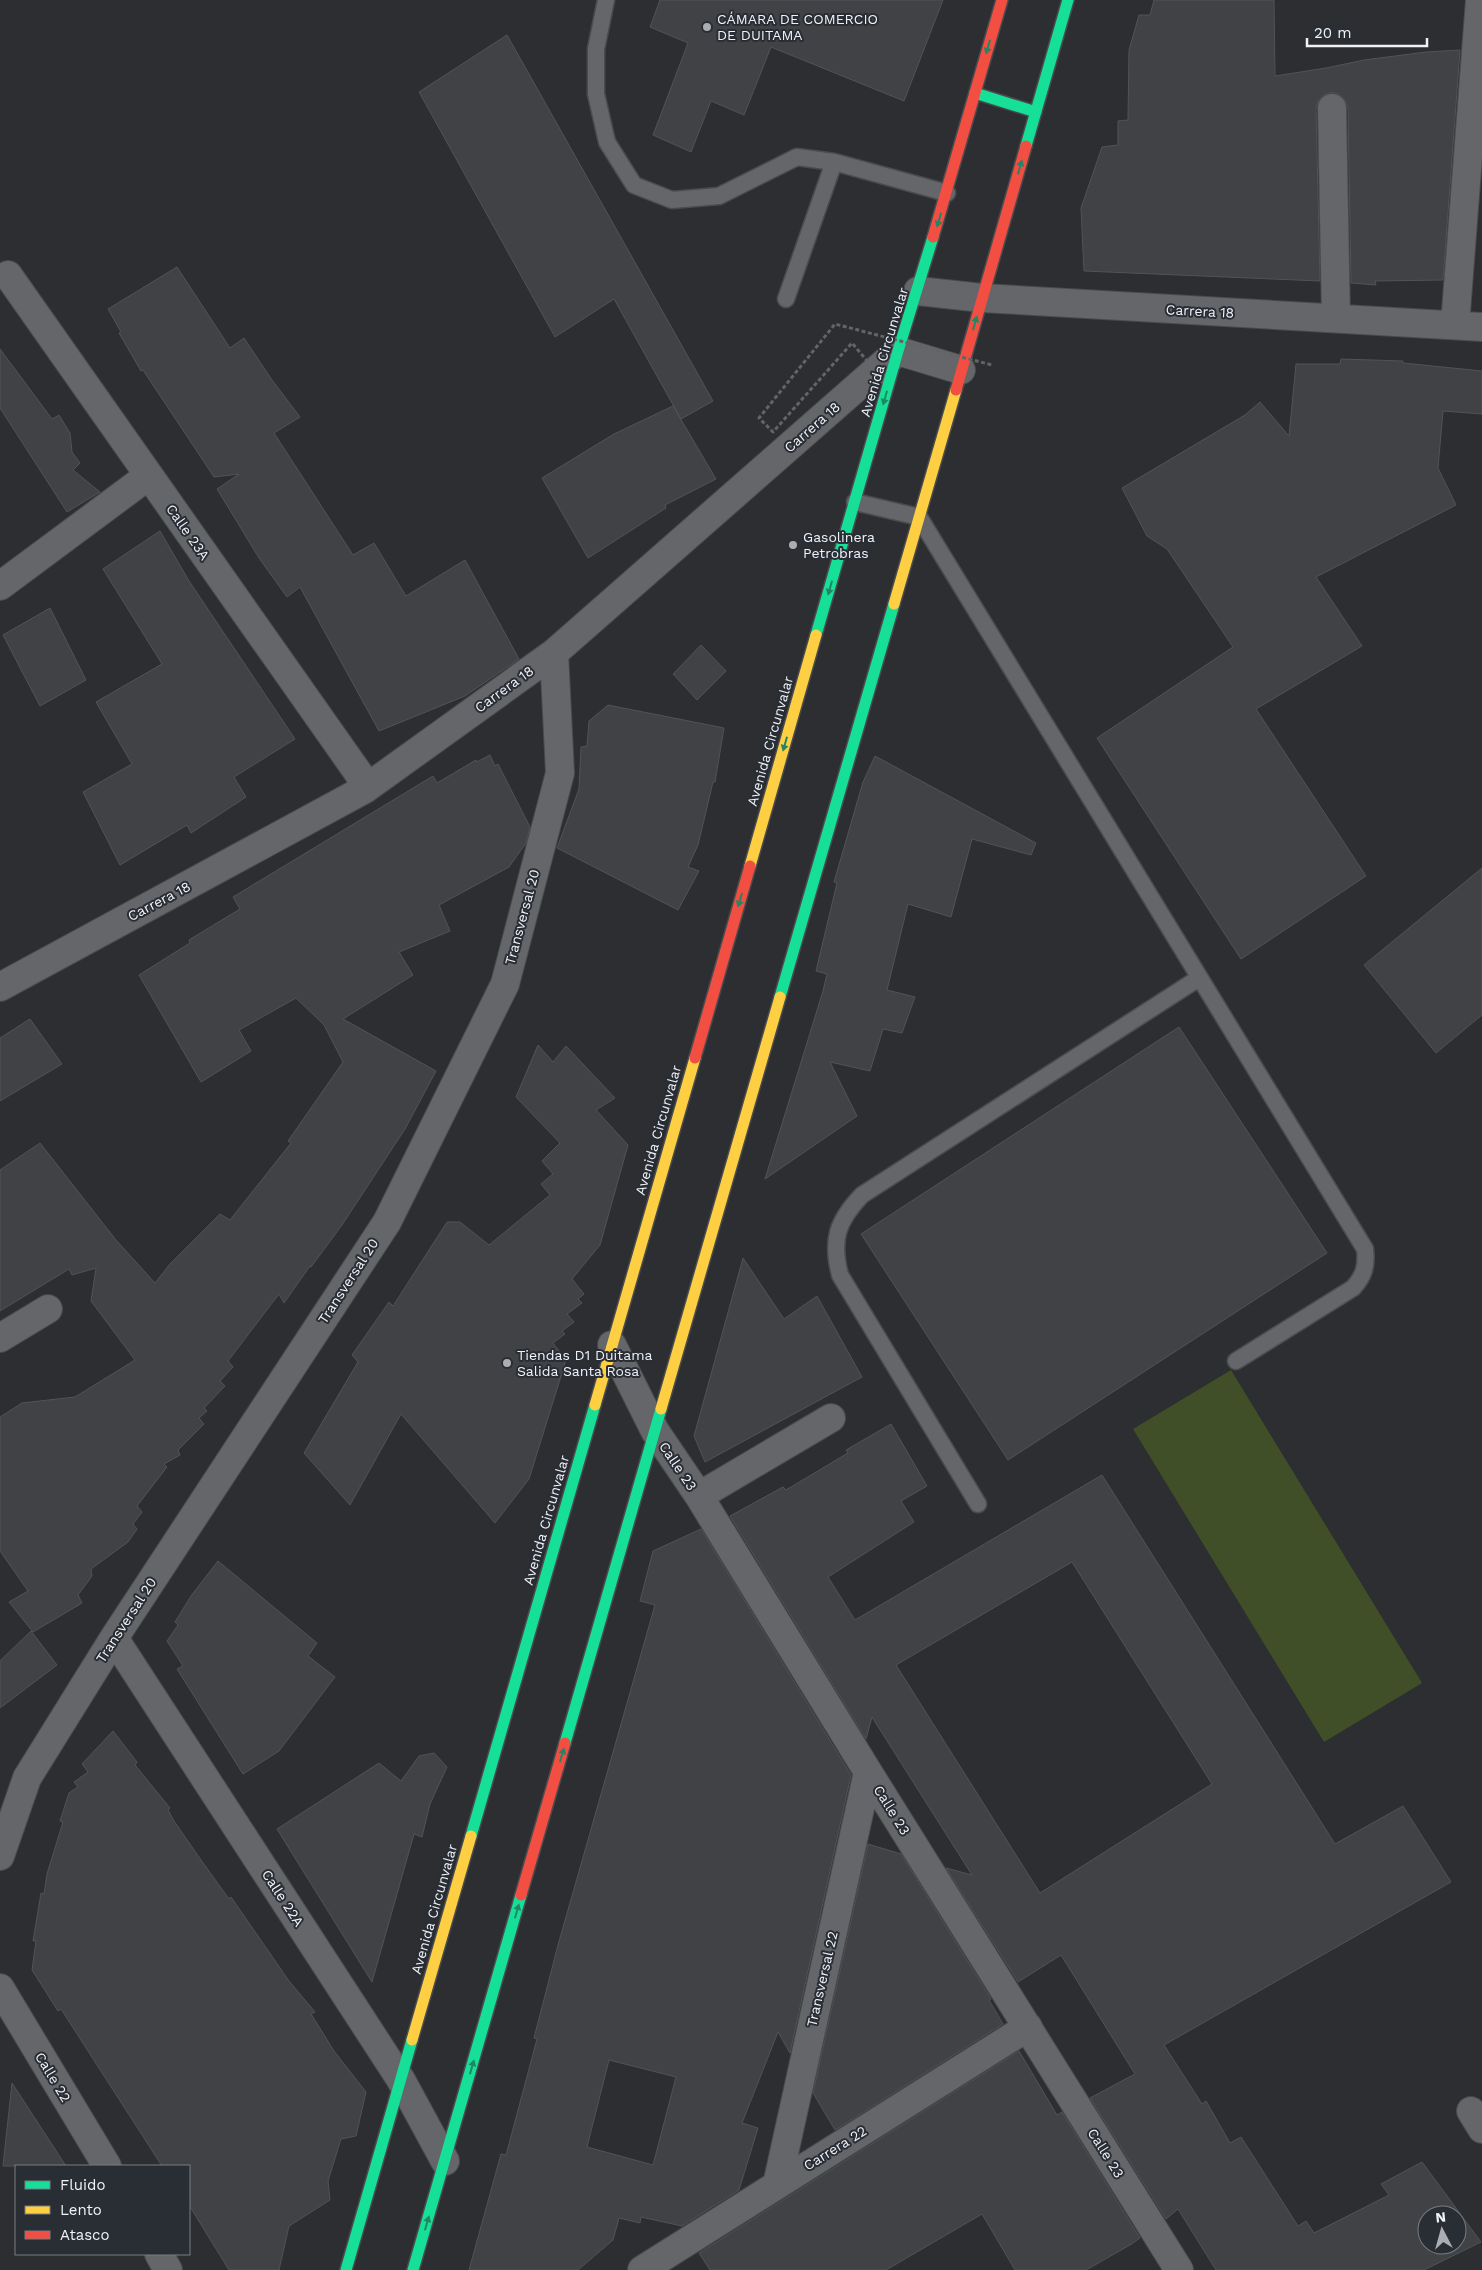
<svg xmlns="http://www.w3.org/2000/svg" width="1482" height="2270" font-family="'Work Sans',sans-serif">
<rect width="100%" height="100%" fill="#2c2e31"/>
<!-- green -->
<path fill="#404f27" d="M1231,1370L1422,1683L1324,1742L1133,1429Z"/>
<!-- building -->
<path fill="#414245" stroke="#525356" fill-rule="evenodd" d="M660,0H943L904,101L771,47L744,115L711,101L691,152L653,135L688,43L650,27Z
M1154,0H1274L1275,76L1326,68L1364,60L1426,52L1460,50L1443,280L1375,281L1376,285L1351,283L1348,108L1345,100L1339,94L1332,92L1324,95L1318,101L1316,108L1320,281L1084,271L1081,208L1102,147L1118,145V121L1128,120L1129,50L1139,15H1150Z
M507,35L713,401L681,419L614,299L555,337L419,92Z
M177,267L230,348L244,338L272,380L300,417L274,433L353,555L374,543L406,596L465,560L519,659L465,696L379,731L300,587L287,597L259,558L217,489L239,474L214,477L143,370L141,371L119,333L121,332L108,309Z
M0,349L52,419L59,415L70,433L72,452L80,463L73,470L100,492L67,512L0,408Z
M1341,359L1403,361V363L1482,371V414L1443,411L1438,468L1456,505L1316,577L1362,646L1256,709L1366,876L1241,959L1097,738L1233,647L1167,549L1147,536L1122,488L1245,415L1260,402L1289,436L1296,364H1340Z
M673,406L716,479L665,505L666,508L588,558L542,478L614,434Z
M160,531L189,581L295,739L234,777L246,797L191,833L187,825L120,865L83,792L132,764L96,702L162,664L103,569Z
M50,608L86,680L40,706L3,635Z
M701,645L726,671L697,700L673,674Z
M608,705L724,728L715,782H713L698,845L688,867L699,871L678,910L557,848L579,789L581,747L587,746L589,721Z
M490,755L495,766L498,764L530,827L526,843L509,867L439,905L450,931L399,952L413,975L343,1019L436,1071L405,1129L342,1225L311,1267L310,1266L284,1303L279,1294L228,1361L233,1367L220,1381L225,1386L204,1408L207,1411L199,1418L204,1424L178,1450L180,1455L164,1464L167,1467L137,1506L142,1512L133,1524L137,1529L128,1542L91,1569L92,1576L78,1595L82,1603L33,1632L9,1602L28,1591L0,1551V1417L22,1403L75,1397L135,1360L91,1301L96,1268L72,1275L69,1269L0,1311V1170L40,1143L116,1240L155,1283L170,1264L220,1214L230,1220L291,1143L288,1141L343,1062L324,1025L296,998L239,1030L251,1051L201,1082L139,975L190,943L189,940L240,909L233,897L433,776L437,783L476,760L477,762Z
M875,756L1036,843L1031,855L972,839L951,917L908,904L887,990L915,997L902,1033L883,1029L870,1071L830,1062L857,1116L765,1179L823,991L827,974L816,971L837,883L834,882L863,782Z
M1482,868V1015L1436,1053L1364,965Z
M30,1019L62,1064L0,1101V1038Z
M1179,1027L1327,1253L1008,1460L861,1234Z
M538,1045L553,1062L566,1046L615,1098L596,1110L628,1145L600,1245L572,1279L584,1294L578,1299L582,1303L567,1314L574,1322L562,1331L565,1334L553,1343L566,1360L529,1479L495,1523L401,1414L350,1505L304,1453L358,1362L352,1355L389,1302L393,1306L447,1222H460L489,1245L550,1195L541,1184L553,1174L542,1161L560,1143L516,1097Z
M743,1258L784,1319L817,1296L862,1377L705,1462L694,1436Z
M891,1424L927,1486L901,1501L914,1522L828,1577L855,1620L1102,1475L1335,1844L1403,1806L1451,1882L1164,2045L1202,2104L1206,2101L1230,2143L1241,2137L1298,2226L1306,2221L1314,2233L1389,2195L1381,2184L1422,2162L1481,2242L1424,2270H1216L1178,2209L1166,2219L1090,2098L1135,2074L1061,1955L1018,1982L946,1868L972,1875L872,1717L866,1739L730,1516L783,1487L786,1490L848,1453L846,1450ZM1072,1562L1212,1784L1040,1893L896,1665ZM1427,2215H1457V2245H1427Z
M701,1529L851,1775L790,2053L778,2032L742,2123L758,2128L739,2190L682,2226L641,2217L640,2223L619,2218L613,2240L578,2270H469L501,2154L506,2155L537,2039L534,2038L558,1945L655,1605L640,1601L653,1551ZM609,2060L676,2077L653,2165L587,2147Z
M218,1561L317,1643L308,1656L335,1677L279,1751L243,1774L177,1669L183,1666L167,1641L178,1625L175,1622L191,1596Z
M31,1631L57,1665L0,1708V1661Z
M113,1731L137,1762L135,1765L170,1808L168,1810L174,1821L201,1860L229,1899L231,1897L289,1981L315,2012L311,2014L334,2051L366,2092L356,2136L341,2139L328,2181L330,2200L289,2226L279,2270H229L189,2205V2166H162L61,2009L58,2011L32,1970L36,1941H33L41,1893L44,1894L47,1874L63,1822L60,1821L69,1793L78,1787L74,1782L88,1772L82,1764Z
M434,1753L447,1767L430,1804L422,1837L414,1834L372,1982L277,1829L379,1763L401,1781L419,1756Z
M868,1844L901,1854L991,1999L989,2000L1003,2024L835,2130L813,2093Z
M1019,2051L1057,2115L1062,2112L1140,2238L1130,2245L1086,2270H1015L982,2214L886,2270H710L699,2253Z
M12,2083L66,2166H3Z"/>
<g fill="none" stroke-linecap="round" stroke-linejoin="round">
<defs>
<path id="lane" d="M606,0L596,49V94L607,142L634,185L672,200L719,196L797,157L834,162L947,193
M786,299L834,162
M855,502L919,517L1365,1249C1367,1266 1364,1276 1353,1288L1236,1361
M978,1504L840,1275C831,1240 837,1221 862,1195L1199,978"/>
<path id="street" d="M1332,108L1336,318
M8,275L359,774L365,789
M918,291L982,298L1482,327
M1455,325L1480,0
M0,586L148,476
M0,987L365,789L554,653L898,351L961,370
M0,1338L48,1309
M612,1345L655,1431L699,1496L868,1772L1179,2270
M699,1496L831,1418
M114,1638L401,2080L445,2161
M0,1856L27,1778L114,1638L387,1222L505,984L560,773L554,653
M0,1988L107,2166
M1471,2111L1482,2129
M777,2185L868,1772
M159,2254L168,2270
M642,2270L1028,2027"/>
<path id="fast" d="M975,93L1036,112
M1026,146L1068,0
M816,635L898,351L933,237
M780,997L894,604
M565,1743L661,1409
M471,1836L595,1405
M346,2270L412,2040
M413,2270L521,1895"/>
<path id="slow" d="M894,604L956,390
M750,866L816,635
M595,1405L695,1058
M661,1409L780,997
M412,2040L471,1836"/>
<path id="jam" d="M933,237L1002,0
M956,390L1026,146
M695,1058L750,866
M521,1895L565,1743"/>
</defs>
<!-- lane casing -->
<use href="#lane" stroke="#494b4e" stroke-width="19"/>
<!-- street casing -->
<use href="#street" stroke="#494b4e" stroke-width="30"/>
<!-- fast casing -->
<use href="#fast" stroke="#494b4e" stroke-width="14"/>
<!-- slow casing -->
<use href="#slow" stroke="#494b4e" stroke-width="14"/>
<!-- jam casing -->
<use href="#jam" stroke="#494b4e" stroke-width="14"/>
<!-- lane -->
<use href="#lane" stroke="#656669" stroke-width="16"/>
<!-- street -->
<use href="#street" stroke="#656669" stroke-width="28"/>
<!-- fast -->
<use href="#fast" stroke="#16e098" stroke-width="11"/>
<!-- slow -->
<use href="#slow" stroke="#ffcf43" stroke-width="11"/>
<!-- jam -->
<use href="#jam" stroke="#f24e42" stroke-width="11"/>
<!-- path-bridge -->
<path stroke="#636467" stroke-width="3" stroke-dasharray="4 2.5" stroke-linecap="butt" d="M868,362L852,343L773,432L759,418L835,324L992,365"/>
</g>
<!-- one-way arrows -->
<defs><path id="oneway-solid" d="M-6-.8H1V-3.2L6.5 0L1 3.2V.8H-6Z" transform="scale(1.25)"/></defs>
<g fill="#208666">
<use href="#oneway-solid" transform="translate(988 47) rotate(106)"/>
<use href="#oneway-solid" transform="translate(1020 167) rotate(-74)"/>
<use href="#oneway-solid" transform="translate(939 220) rotate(106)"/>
<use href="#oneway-solid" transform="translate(975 323) rotate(-74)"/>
<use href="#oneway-solid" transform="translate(885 398) rotate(106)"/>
<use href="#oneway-solid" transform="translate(830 588) rotate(106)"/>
<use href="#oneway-solid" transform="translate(785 744) rotate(106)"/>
<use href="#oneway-solid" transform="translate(740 900) rotate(106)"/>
<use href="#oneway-solid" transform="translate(562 1755) rotate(-74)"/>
<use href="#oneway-solid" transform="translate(517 1911) rotate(-74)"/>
<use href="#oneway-solid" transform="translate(472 2067) rotate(-74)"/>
<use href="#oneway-solid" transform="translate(427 2223) rotate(-74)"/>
</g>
<!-- markers -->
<g fill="#abadb2" stroke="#292d34" stroke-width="2">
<circle cx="707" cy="27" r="5"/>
<circle cx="793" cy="545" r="5"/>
<circle cx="507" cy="1363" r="5"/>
</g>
<g text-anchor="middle" stroke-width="4" stroke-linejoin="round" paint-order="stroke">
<!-- poi labels -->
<g font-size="14" fill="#eff2f7" stroke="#292d34" text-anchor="start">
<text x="717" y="24">CÁMARA DE COMERCIO<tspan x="717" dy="16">DE DUITAMA</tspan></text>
<text x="803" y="542">Gasolinera<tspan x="803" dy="16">Petrobras</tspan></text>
<text x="517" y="1360">Tiendas D1 Duitama<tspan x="517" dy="16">Salida Santa Rosa</tspan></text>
</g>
<!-- street labels -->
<g font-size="14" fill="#eff2f7" stroke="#292d34">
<text transform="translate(1200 311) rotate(3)" y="5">Carrera 18</text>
<text transform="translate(884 352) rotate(-73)" y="5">Avenida Circunvalar</text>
<text transform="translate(812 427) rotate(-41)" y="5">Carrera 18</text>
<text transform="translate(188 532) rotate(55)" y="5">Calle 23A</text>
<text transform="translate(504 689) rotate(-36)" y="5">Carrera 18</text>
<text transform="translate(770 741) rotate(-74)" y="5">Avenida Circunvalar</text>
<text transform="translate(159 901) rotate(-28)" y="5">Carrera 18</text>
<text transform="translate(522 917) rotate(-75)" y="5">Transversal 20</text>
<text transform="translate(658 1130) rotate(-74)" y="5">Avenida Circunvalar</text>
<text transform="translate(348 1281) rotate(-57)" y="5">Transversal 20</text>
<text transform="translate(678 1466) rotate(56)" y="5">Calle 23</text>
<text transform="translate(546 1520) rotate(-74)" y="5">Avenida Circunvalar</text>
<text transform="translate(126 1620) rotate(-57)" y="5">Transversal 20</text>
<text transform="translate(892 1810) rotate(58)" y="5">Calle 23</text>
<text transform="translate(283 1898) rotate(57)" y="5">Calle 22A</text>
<text transform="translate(434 1909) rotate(-74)" y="5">Avenida Circunvalar</text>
<text transform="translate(822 1979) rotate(-77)" y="5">Transversal 22</text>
<text transform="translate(53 2077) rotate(59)" y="5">Calle 22</text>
<text transform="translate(835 2148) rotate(-32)" y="5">Carrera 22</text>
<text transform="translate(1106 2153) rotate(58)" y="5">Calle 23</text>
</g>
</g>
<!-- legend -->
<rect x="15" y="2165" width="175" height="90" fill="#292d34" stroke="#787c82"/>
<rect x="25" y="2181" width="25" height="8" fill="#16e098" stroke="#787c82"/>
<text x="60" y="2190" font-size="15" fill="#eff2f7">Fluido</text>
<rect x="25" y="2206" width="25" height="8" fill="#ffcf43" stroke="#787c82"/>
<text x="60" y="2215" font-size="15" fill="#eff2f7">Lento</text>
<rect x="25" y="2231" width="25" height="8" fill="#f24e42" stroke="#787c82"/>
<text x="60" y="2240" font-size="15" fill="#eff2f7">Atasco</text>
<!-- north arrow -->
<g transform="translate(1442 2230) rotate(354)"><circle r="24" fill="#292d34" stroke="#787c82"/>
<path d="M0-4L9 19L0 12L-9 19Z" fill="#abadb2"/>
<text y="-8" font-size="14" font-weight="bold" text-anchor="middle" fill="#eff2f7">N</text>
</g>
<!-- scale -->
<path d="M1307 38v8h120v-8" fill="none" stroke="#eff2f7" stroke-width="2.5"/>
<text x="1314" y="38" font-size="15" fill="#eff2f7" stroke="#292d34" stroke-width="4" paint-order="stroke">20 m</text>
</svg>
